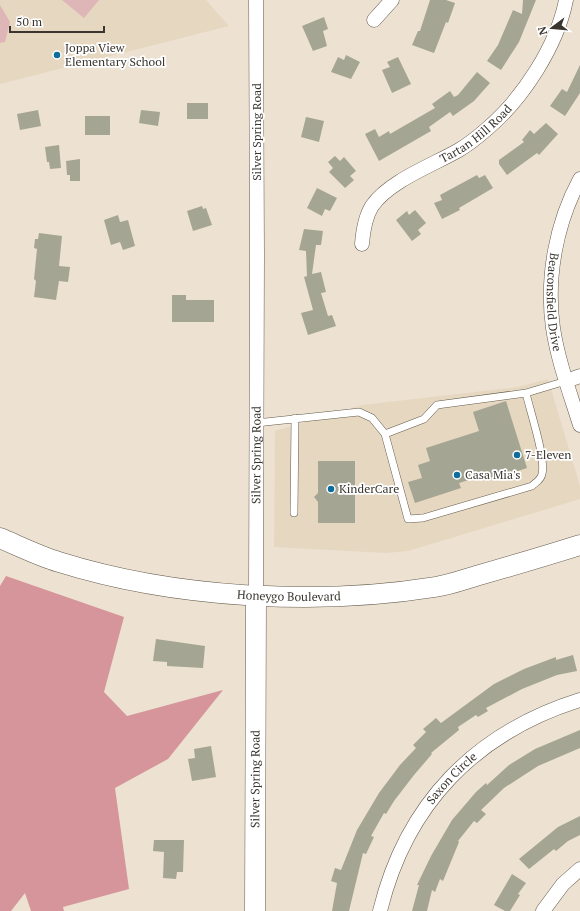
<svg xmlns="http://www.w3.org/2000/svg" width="580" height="911" font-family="'PT Serif',serif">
<rect width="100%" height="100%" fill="#ede1d1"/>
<!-- built -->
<path fill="#e6d7c0" d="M0,0H206L229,26L0,84Z
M548,379L580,486V499L408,551L386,553L274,547L275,431L362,405L518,387Z"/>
<!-- green -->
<path fill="#deb6b8" d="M62,0H99L84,18Z
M0,5L10,22L5,42L0,43Z"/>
<!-- forest -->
<path fill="#d5959a" d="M6,576L124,617L104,692L127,716L223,690L168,759L115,788L129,889L63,907L64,911H31L25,893L11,911H0V586Z"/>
<!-- building -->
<path fill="#a4a593" d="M430,0H446L455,3L448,23L446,22L434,53L412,45L418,31H420Z
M523,0H536L519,42L501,70L487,61L498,45L513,10L522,14Z
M324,17L328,29L323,31L327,46L313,51L302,26Z
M346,55L360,62L351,79L331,72L338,57L344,60Z
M398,57L411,84L392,93L382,70L390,67L387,62Z
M580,65V93L565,116L550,106L562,89L567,92Z
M477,72L490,83L474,101L453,116L450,112L429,127L431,131L379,161L365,134L375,129L379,137L389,131L390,134L435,108L432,104L450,91L454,97L458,95Z
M187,103H208V119H187Z
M38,110L41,126L20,130L17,114Z
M141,110L160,112L158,126L139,123Z
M85,116H110V135H85Z
M306,117L324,121L319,142L301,137Z
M546,123L558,134L539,155L537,153L507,175L499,164V160L524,142L522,140L530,130L534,134Z
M59,145L61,168L50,169L49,162H47L45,147Z
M335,156L340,161L344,157L356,171L350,176L354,180L345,188L329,172L333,168L328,162Z
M80,159V181H70V175H67L66,161Z
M477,175L479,178L485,175L493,188L459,208L460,210L442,219L434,203L442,200L440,195Z
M317,188L337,198L330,211L325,209L322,216L307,208Z
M202,206L203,209L206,208L212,225L193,231L187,211Z
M415,210L426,223L418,230L421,234L412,241L396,220L407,211L409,215Z
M118,215L120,222L128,220L135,246L123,250L120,242L111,245L104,220Z
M304,229L323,231L321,245H316L312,274L321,272L326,292L321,293L328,316L332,315L336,326L308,335L301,313L313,310L304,277L307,276L306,251L299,250Z
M39,233L62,236L59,266L70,267L68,282L59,281L56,300L34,297L36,281L34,279L37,249L34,248L35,239H38Z
M172,295H186V300H214V322H172Z
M506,401L527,468L490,480L488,474L459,483L461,488L415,503L408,482L422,478L418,465L430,461L426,448L479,431L473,412Z
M318,461H355V523H318V502L314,497L318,493Z
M156,639L205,646L203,668L167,666V662L153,661Z
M573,655L577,671L557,675L522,689L486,708L488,711L478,717L476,715L458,727L459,730L431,753L432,754L414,775L394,801L386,814L384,813L371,836L374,837L366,854L363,853L349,911H332L337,883L331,881L335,868L341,870L357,830L379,793L400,765L416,748L413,745L426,732L423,729L436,718L441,723L494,684L524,669L556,657V660Z
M580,730V748L538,766L504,788L481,810L486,814L477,823L474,821L458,841L459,842L443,881L440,879L435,892L432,890L427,911H412L419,885H417L431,856L452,820L476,792L486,783L487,785L509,765L535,749Z
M211,746L216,777L192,781L188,759L195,758L194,749Z
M580,816V835L568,841L556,851L554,849L529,869L519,859L558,827Z
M154,840H184L183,872H177L176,879L163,878L164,852L153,851Z
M512,874L526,883L518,894L520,895L510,911H505L494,905Z"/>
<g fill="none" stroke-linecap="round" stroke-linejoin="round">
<defs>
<path id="lane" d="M256,423L359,412L372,418L385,434L408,519L423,518L532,486C536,482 541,480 542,474C546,458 530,411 526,393
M385,434L424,419L437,405L526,393L566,381
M294,513L295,418"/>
<g id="street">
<path d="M374,20L392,0"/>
<path id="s1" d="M580,179C556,223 546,278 553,328C558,361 570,393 580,425"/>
<path id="s2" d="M362,244C363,231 365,217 372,206C389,181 433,165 459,150C469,144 479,136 488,128C523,98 557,46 566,0"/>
<path d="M566,381L580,376"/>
<path id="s3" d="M256,595L257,253L256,0"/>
<path id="s4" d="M380,911C406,804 475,733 580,700"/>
<path d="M543,911L563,884L580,869"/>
</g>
<g id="secondary">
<path id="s5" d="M0,538C19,546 39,556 59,562C174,598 316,606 435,587C449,585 463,580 476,576C511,566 545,556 580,545"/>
<path id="s6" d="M255,911L256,595"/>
</g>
</defs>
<!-- lane casing -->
<use href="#lane" stroke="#645b4d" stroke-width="8"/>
<!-- street casing -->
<use href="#street" stroke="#645b4d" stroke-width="15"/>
<!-- secondary casing -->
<use href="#secondary" stroke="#645b4d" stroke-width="21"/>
<!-- lane -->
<use href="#lane" stroke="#fff" stroke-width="7"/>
<!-- street -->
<use href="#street" stroke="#fff" stroke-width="14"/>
<!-- secondary -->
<use href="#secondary" stroke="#fff" stroke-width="20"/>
</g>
<!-- markers -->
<g fill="#0e6d9b" stroke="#fff" stroke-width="1.5">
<circle cx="57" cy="55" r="4"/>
<circle cx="517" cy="455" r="4"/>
<circle cx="457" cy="475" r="4"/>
<circle cx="331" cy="489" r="4"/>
</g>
<g text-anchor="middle" stroke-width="3.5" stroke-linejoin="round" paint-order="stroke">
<!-- poi labels -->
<g font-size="12" fill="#3a362f" stroke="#fff" text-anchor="start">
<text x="65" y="52">Joppa View<tspan x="65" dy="14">Elementary School</tspan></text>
<text x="525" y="459">7-Eleven</text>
<text x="465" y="479">Casa Mia's</text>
<text x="339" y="493">KinderCare</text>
</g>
<!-- street labels -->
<g font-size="12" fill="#3a362f" stroke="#fff">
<text transform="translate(257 132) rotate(-90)" y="4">Silver Spring Road</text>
<text dy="4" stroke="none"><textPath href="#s2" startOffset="167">Tartan Hill Road</textPath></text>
<text dy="4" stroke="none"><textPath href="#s1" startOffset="128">Beaconsfield Drive</textPath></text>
<text dy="4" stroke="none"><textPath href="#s3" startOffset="140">Silver Spring Road</textPath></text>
<text dy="4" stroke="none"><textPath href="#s5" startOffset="297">Honeygo Boulevard</textPath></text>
<text dy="4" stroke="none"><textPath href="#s6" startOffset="132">Silver Spring Road</textPath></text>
<text dy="4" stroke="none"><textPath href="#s4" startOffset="153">Saxon Circle</textPath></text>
</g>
</g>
<!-- north arrow -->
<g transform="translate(552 28) rotate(254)" stroke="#ffffff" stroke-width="3" paint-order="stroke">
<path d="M0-3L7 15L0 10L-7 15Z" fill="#3a362f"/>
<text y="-6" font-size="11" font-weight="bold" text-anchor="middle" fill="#3a362f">N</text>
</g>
<!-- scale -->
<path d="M10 26v6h94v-6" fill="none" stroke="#3a362f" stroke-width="2"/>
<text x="16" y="26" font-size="12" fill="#3a362f" stroke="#ffffff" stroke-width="3" paint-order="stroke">50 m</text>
</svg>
